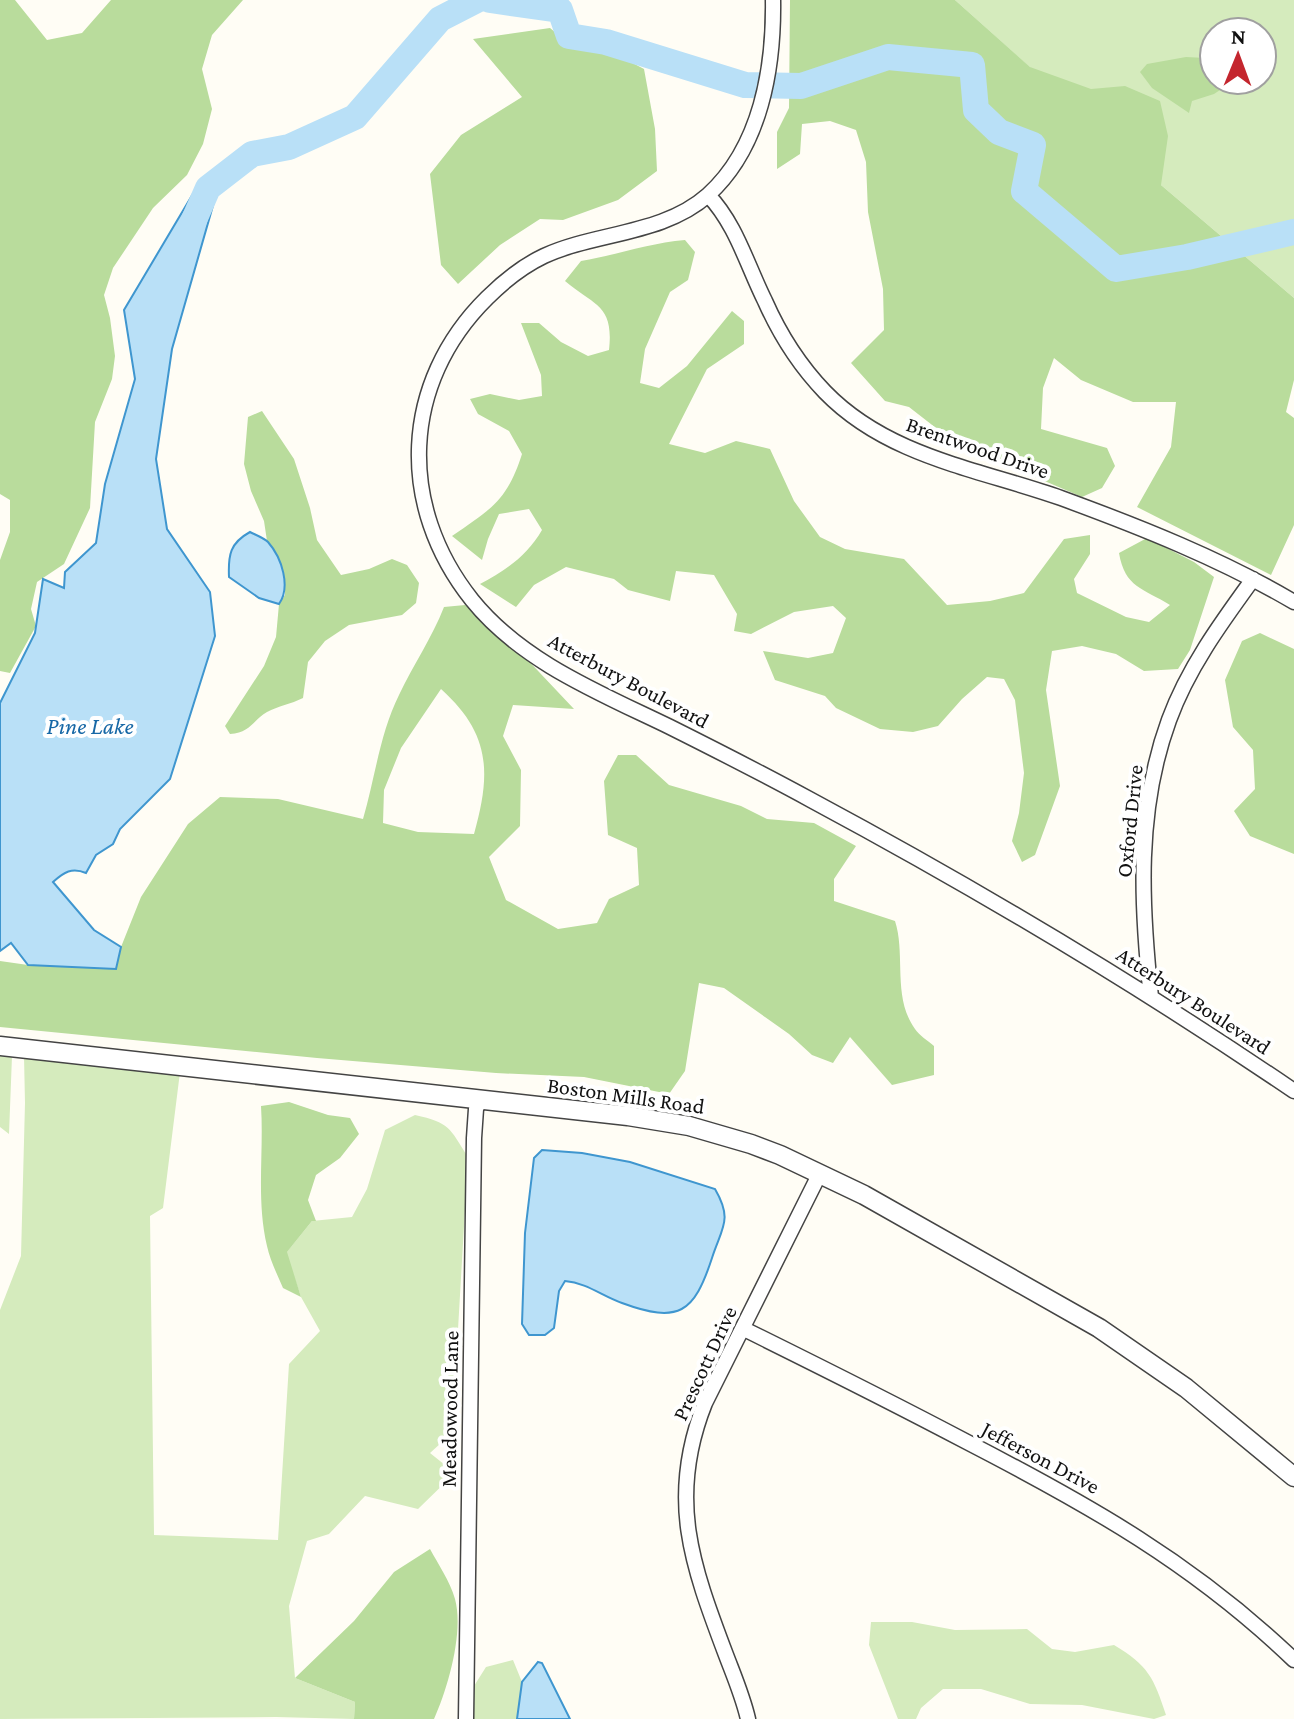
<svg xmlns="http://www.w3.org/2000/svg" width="1294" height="1719" font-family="'Crimson Pro',serif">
<rect width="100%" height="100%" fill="#fffdf5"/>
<!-- green -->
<path fill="#d5ebbd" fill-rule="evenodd" d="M955,0H1294V298L1161,185ZM1214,32H1262V80H1214Z
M0,1054L12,1056L9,1134L0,1127Z
M24,1056L180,1072L163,1208L150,1216L154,1535L278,1540L289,1364L320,1331L301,1297L286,1253L312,1221L352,1217L367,1189L385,1130L415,1115C450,1123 449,1127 468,1157L452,1433L430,1453L455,1473L418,1509L365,1496L329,1534L307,1541L289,1606L295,1678L355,1702L354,1719L276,1717L0,1719V1310L21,1256L25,1103Z
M871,1622H912L955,1630L1027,1629L1052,1649L1075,1652L1114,1645C1148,1665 1154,1678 1166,1715L1154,1719L1082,1705L1030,1704L981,1689H943L921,1708L916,1719H898L869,1645Z
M513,1660L522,1682L517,1719H474V1686L486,1667Z"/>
<!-- forest -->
<path fill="#b9dc9c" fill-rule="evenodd" d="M0,0H15L47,40L82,33L111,0H243L212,35L202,69L212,109L203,144L187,175L153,208L113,268L104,295L110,318L115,356L112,379L95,422L90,508L64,564L37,582L31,609L36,626L10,673L0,671V560L10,532V500L0,494Z
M790,0H955L1030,67L1091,89L1125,86L1160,101L1168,136L1161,185L1294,298V380L1286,412L1294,418V525L1271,575L1137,507L1171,447L1176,402H1133L1081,380L1054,358L1043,388L1041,429L1107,448L1115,466L1102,488L1082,497L954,442L909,407L885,401L851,363L884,330L883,289L868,212L866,162L856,130L830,121L802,124L800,154L777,169V132L789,108Z
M550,28L572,46L608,50L644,69L655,129L657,171L618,200L563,220L540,219L500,245L458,284L441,265L430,174L461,135L522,97L473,39Z
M1186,57L1206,58L1214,66V80H1227L1226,86L1214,94L1192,101L1189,113L1152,88L1140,72L1147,64Z
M685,240L695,252L688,280L670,292L645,349L640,383L659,388L687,366L732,311L744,321V344L707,369L669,444L705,453L736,441L770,449L794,501L820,537L845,549L904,559L947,605L990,601L1024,593L1064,539L1090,535V554L1074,579L1077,593L1126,617L1149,622L1170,605C1143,588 1125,588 1119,553L1147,538L1194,562L1214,577L1190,650L1178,669L1144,671L1116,654L1082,646L1052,651L1046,690L1060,786L1035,855L1022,862L1012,841L1019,813L1024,773L1015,700L1004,679L987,677L962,699L938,726L913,732L880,729L836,708L825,696L775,680L763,651L808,658L833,653L846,618L833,606L794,612L751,634L734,631L737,614L714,575L676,571L670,601L628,590L614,579L566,567L534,585L516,607L480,584C505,571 527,556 542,530L529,509L499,514L488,539L482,560L452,536C491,509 507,501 522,454L509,431L478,414L470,399L490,394L519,400L542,396L541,375L521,323H539L561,342L588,356L609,350C614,305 595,306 565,281L581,261C616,255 650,243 685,240Z
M262,411L294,459L310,508L317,540L341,575L369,569L392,559L407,565L419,583L416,603L402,615L349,625L325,641L308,662L303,698C291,704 278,706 267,712C252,721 250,733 230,734L225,726L264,666L276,637L279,604L285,595V584L280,564L267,541L264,521L251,491L244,464L248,417Z
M465,605L523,655L574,709L513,705L503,736L521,770L520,826L489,857L506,900L558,929L597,923L609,899L639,885L637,848L608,835L604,781L618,755H636L669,785L741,806L767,819L814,823L856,846L834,879V901L895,921C906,955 892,997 915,1029C919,1035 928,1041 934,1046V1075L892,1085L850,1037L833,1063L812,1055L789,1034L724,988L699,983L685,1071L669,1094L584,1077L496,1073L317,1058L0,1027V961L28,965L116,969L121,947L141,897L188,824L220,797L278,799L363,819C375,778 380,733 399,695C413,665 432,638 444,607ZM441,689C491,734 491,773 474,834L418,832L383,823L384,790L401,748Z
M1260,633L1294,649V854L1250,836L1234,811L1255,789L1253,750L1233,727L1225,680L1242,641Z
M289,1102L328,1115L350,1118L359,1134L340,1158L316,1175L308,1200L316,1221H312L287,1252L301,1297L283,1288C277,1274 270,1260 267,1246C256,1200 264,1152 261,1106Z
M430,1549C438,1564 450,1581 455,1599C464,1632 448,1688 434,1719H354L355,1702L295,1678L354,1621L394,1572Z"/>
<!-- water -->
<path fill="#b9e0f7" stroke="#3f96cf" stroke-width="2" d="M200,182L216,195L172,349L156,459L167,529L210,592L215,636L170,779L120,829L113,844L96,855L86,873C72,867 64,872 53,882L94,930L121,947L116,969L28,965L11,943L0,951V703L35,633L43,579L64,588L65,572L96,543L105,484L135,379L124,310Z
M250,532C256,535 264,538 268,542C282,558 291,587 279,604L259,598L229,577C228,555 230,543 250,532Z
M542,1150L582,1153L630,1162L715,1189C733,1220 722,1227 712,1258C694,1313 679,1324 622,1303C602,1296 587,1283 565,1281L559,1291L554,1328L545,1335H529L522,1324L525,1233L534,1158Z
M538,1662L542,1663L570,1719H517L522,1682Z"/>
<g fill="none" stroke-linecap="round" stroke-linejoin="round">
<!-- river -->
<path stroke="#b9e0f7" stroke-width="26" d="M490,0L560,10L569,36L606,42L745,85L801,86L888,57L972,65L976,110L999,132L1033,145L1024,191L1116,269L1187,257L1294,232
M194,220L208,188L252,154L289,147L355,117L440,19L477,0"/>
<defs>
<path id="minor" d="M773,0C774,68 761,147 708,195C663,235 596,232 544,256C523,266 504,281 487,298C401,383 397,506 472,600C522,662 600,693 670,727C718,751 765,775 811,800C977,889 1138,985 1294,1091
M708,195C736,224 747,265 765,301C780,335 799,365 825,392C888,457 979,469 1061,498C1140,527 1221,559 1294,602
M1151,997C1141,904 1136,810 1169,720C1188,668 1221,623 1253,579
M744,1329C819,1366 893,1403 967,1442C1089,1505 1194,1564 1294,1660
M466,1719L474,1138L476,1109L480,1100
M748,1719C743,1697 734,1676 726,1655C692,1565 667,1498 705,1403L819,1175"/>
<path id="tertiary" d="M0,1046L628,1116L689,1126L751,1144L780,1155L864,1195L1099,1328L1186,1388L1294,1477"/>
</defs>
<!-- minor casing -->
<use href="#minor" stroke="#444" stroke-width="17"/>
<!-- tertiary casing -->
<use href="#tertiary" stroke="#444" stroke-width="21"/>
<!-- minor -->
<use href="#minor" stroke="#fff" stroke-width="14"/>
<!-- tertiary -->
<use href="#tertiary" stroke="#fff" stroke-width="18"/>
</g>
<g text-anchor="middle" stroke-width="8" stroke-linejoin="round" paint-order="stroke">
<!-- street labels -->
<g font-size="22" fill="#111" stroke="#fff">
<text transform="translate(978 447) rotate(19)" y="8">Brentwood Drive</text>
<text transform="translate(629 680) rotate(28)" y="8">Atterbury Boulevard</text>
<text transform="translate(1129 821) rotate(-84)" y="8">Oxford Drive</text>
<text transform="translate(1194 1000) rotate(33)" y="8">Atterbury Boulevard</text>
<text transform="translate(626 1095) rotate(8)" y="8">Boston Mills Road</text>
<text transform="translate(704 1363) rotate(-65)" y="8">Prescott Drive</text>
<text transform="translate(449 1409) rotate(-89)" y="8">Meadowood Lane</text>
<text transform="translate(1041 1457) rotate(28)" y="8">Jefferson Drive</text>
</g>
<!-- water labels -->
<g font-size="24" font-style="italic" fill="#1768a6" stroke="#fff">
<text x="90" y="734">Pine Lake</text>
</g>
</g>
<!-- north arrow -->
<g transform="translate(1238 56) rotate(1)"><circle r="38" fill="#ffffff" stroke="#a0a0a0" stroke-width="2"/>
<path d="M0-6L14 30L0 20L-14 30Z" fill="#c4262e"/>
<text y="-12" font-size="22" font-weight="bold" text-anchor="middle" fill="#111111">N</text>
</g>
</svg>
